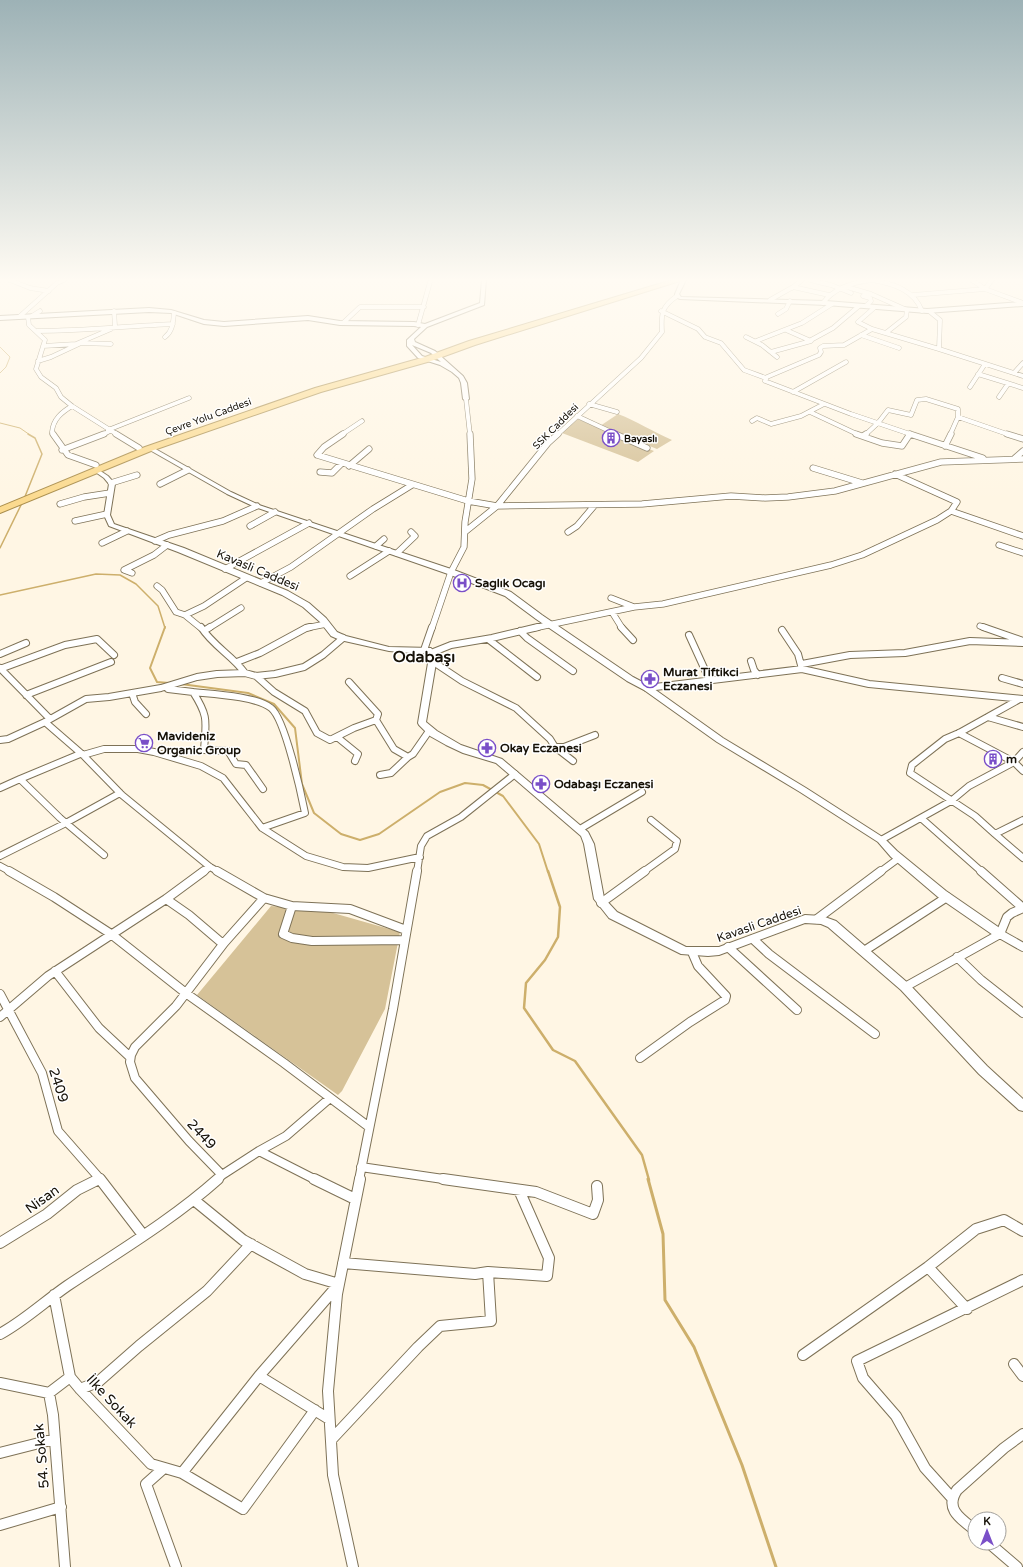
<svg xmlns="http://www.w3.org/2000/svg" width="1023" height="1567" font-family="'Varela Round',sans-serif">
<rect width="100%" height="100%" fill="#fff6e4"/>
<!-- green -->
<path fill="#d6c298" d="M618,414C637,421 653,432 672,440L657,449L600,426Z
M578,419L610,433L602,438L610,442L618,437L654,451L638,462L562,433Z
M271,906L326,911L400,932L385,1009L342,1091L338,1095L197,995Z"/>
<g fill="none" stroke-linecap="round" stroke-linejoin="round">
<!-- stream-far4 -->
<path stroke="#cdaf6b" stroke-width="1" d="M0,347L10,357L6,367L0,373
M0,423L20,428L30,435"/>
<!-- stream-far3 -->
<path stroke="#cdaf6b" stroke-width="1.5" d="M24,499L42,454L35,438L28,434
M0,548L22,503
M0,595L96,574L120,575L136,584L158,606L165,628"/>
<!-- stream-far2 -->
<path stroke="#cdaf6b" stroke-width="2" d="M165,627L150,668L157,682L169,683
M181,684L248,693L274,704L295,728L302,784L314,813L341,834L360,840L379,834L440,792L465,783L483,785L503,796L539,844L548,872"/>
<!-- stream-far1 -->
<path stroke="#cdaf6b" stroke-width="2.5" d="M548,871L560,907L558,937L545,960L526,983L524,1008L553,1050L575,1061L642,1155L649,1180"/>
<!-- stream -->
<path stroke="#cdaf6b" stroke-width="3" d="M648,1179L663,1234L665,1300L694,1347L742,1465L776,1567"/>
<defs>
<path id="minor-far4" d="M10,280L30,288L49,291
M810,280L831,285L851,293
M873,280C894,284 914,290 922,311
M972,280L985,289L1023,303
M847,287L871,294L907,310L906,317L887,332
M792,288L802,280
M913,295L985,289L992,280
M863,296L870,298L871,301L866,306
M770,300L793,287L829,295
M823,303C834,288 854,282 872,280
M875,307L858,322L872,329L939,349
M114,311L115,326
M661,311L698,329L705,337L721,343L744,370L766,378
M929,311L940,320L939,349L1023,376
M778,314L786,309L790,301
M32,316L40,311
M19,317L57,283L64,280
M28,317L29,325L45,340L36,369L41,377L56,388L61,397L72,406L118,435
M343,323L360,307H424
M418,325L430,282
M872,329L844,345L823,346L820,348L821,352L819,355L767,377L765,381L851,414L913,435
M37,331C82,331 128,326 173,324
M861,335L899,348
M165,337C173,331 173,322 174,313
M746,337L762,345L777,357
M811,340L833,328L859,306
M756,341L802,323L832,304
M43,346L76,344L111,329
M771,352L811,341L786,330
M38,361L51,357L81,343L111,344
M1014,373L1023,363
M978,374L1023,388
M970,387L985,364
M793,392L846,362
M999,397L1008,384
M466,399L470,435
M589,404L617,412
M810,412L859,435
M577,416L618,435
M958,417L1010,435
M752,421L757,418L771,424L801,416L824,404
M108,430L189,398
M54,435L52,432C53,419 62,412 72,406
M102,435L110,431
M341,435L362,421
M557,435L641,358L662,332C661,314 661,307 677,296
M865,435L878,423L888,410L911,415L917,400L926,399L958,409V417L950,435"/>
<path id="minor-far3" d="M53,434L68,455L96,465
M116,434L139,448
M343,434L324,447L317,455L468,501L497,506L642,504L731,496L765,498L788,497L835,491L941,462L1023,459
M615,434L647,448
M856,434L882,443L902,446L910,434
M910,434L983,458
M1007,434L1023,439
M863,436L866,434
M945,446L951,434
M62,450L104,434
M1015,458L1023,451
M349,466L369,449
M813,468L862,483
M320,472L332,473L342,463
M111,483L137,475
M160,484L188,470
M60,504L84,497L110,493
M951,511L1023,536
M75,521L107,514
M250,526L275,512
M466,531L497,506L548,443L558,434
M568,532L577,526L594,506
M155,541L169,535L223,521L257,506
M102,543L127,531
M999,545L1023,553
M376,546L384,539
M397,553L415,536L411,532
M225,569L309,523
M132,573L124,570L154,555L167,545
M350,576L389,551
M261,583L291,567L373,509L412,485
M157,586L162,590L176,612L185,615L201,628
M611,598L634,607
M612,612L622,628
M185,615L204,606L246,578
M980,626L986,628
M209,628L241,608
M306,628L326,624
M432,628L451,572L464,547L465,522L472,479L470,434
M534,628L634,607L663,604L831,565L862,555L937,520L951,511L957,502L895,474"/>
<path id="minor-far2" d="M201,627C213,646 232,655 245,673
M621,627L633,640
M983,627L1023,641
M782,630L798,654L802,669
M204,631L210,627
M520,631L527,638L573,671
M689,635L710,681
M488,639L537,677
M424,650L432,627
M431,653L451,645L492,638L538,627
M0,654L26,643
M432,661L462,681L516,708L550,739L555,747L573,761
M751,661L754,670L758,675
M237,662L260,653L306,628L310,627
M802,664L850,655L905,653L970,641L1023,643
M0,668L50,719
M0,669L65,645L97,639L114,655
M256,676L274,692L305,711L317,733L330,740L354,728L376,720L378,714L349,682
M1002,678L1023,684
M647,688L802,669L869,684L1023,699
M168,689L193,692C209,717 206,721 204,750L228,751L236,764L246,765L263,789
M193,692C212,694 256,696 271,708C285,719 301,793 305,813L262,828
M132,693L135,702L146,714
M26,695L111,662
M1018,700L959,733L945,739L912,765L910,773L975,816L995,834L1023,820
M988,717L1023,727
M376,720L394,749L408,757L413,754L429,731
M45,722L83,755L122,795L210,867L219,872
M959,733L1014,762L1023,771
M337,737L358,754L355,761
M0,740L8,739L45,722L86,699L109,697L161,688L197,677L217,674L245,673L256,676L275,674L304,667L323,655L343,638
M555,747H564L595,735
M83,755L104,749H138L154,752L201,766L223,778L262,828L306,856L343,867L368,868L420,857
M380,775L391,773L408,757
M20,779L80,754
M0,788L20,779L60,818L104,855
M921,818L982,872
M580,829L642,792
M995,834L1023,858
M881,840L951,801L969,786L1014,762L1023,752
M0,856L64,824L120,793
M0,866L11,872
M203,872L210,867
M417,872L421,846L427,836L461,817L515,774
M643,872L675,849L677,841L651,820
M880,872L899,858"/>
<path id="minor-far1" d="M9,871L54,897L111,934L187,994L284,1063L369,1127
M217,871L264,898L292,906L350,909L406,930
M981,871L1023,908
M166,899L189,915L223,944
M601,903L645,871
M292,906L283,934L292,938L312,941L405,940
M817,919L881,871
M1000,934L1023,947
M753,939L769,954L875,1034
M728,947L797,1010
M864,951L947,897
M957,957L981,980L1023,1013
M55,971L99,1028L130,1057
M905,987L1000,934L1007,917L1012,913L1023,908
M0,994L42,1073L58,1131L101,1180
M0,1017L48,976L166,899L204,871
M640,1058L690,1022L725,1000L726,996L698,966L692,952
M259,1151L286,1136L330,1098
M361,1167L450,1180
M222,1175L259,1151L316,1180
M97,1180L100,1178
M217,1180L222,1175L189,1141L135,1078L130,1062L131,1055L135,1047L176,1006L224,943L264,898
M359,1180L393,1009L417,871"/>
<path id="minor" d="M100,1179L143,1235
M314,1179L355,1199
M443,1179L536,1192L593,1214L598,1200L597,1186
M0,1243L47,1214L77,1190L99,1179
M343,1263L475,1274L488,1272L547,1276L549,1258L519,1190
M928,1267L976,1229L1004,1220L1023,1231
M54,1295L70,1377L80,1389L151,1464L182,1473L243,1509L315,1410
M0,1334C24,1321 44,1302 67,1286C118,1252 172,1220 218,1179
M803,1355L928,1267L967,1309
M1014,1364L1023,1376
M259,1376L329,1419
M0,1383L49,1393L53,1415L65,1567
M80,1389L98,1382L139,1346L207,1291L251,1244
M49,1393L70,1377
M331,1440L418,1347L440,1326L491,1321L488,1272
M0,1453L55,1439
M164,1468L146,1484L176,1567
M182,1473L259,1376L339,1284L305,1274L243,1240L194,1200
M952,1498L925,1468L896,1416L863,1378L857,1361L1023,1280
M0,1525L61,1507
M975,1530C961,1519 944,1509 957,1490L1004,1448L1023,1434
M989,1543L1017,1567
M353,1567L333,1475L328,1391L337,1294L360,1179"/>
<path id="tertiary" d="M482,280H486L484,305L427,327L414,339L415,342L435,351L463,376L467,383L469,399L466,401L463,399L461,383L459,378L452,372L440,365L418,358L407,346V340L421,327L414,326L340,325L308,320L224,326L204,324L171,313L149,312L0,320V316L149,308L171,310L204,320L224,322L308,316L340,321L414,322L425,324L480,303ZM412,345L431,353L441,362L422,356Z
M681,280H686L679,294L681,297L826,301L927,309L1023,302V306L927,313L826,305L680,299L675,297V294Z
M148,447H152L231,492L259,505L454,570L511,592L542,615L633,677L650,686L723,738L806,788L884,838L897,851L946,891L1004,931L1005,934L1004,937L1000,938L996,937L938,897L891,857L878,842L800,792L717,742L644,690L627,681L536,619L505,596L448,574L255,507L227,494L148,449Z
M96,468L108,476L115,484L110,515L114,524L184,548L288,591L309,603L326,618L337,632L346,636L389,647L431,648L435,653L436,663L426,722L437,731L461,745L502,759L588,832L594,844L604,898L617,912L686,947H719L805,915L822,916L836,921L909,984L987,1066L1023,1099V1111L1019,1110L979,1074L901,990L828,927L821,924L805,923L719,955L708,956L681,954L609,918L594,899L584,844L581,836L496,763L463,753L446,745L430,736L419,725L418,723L428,663L426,653H411L389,651L340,640L331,636L320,622L303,607L282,595L178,552L109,526L104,515L109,484L104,478L94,471V469Z"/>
<path id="trunk" d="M672,280H683L475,345L431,361L321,392L151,451L0,513V507L145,447L315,388L425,357L469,341Z"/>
</defs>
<!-- minor-far4 casing -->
<use href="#minor-far4" stroke="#7e7257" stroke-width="5"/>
<!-- minor-far3 casing -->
<use href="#minor-far3" stroke="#7e7257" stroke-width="7"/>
<!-- minor-far2 casing -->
<use href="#minor-far2" stroke="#7e7257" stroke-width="8"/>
<!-- minor-far1 casing -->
<use href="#minor-far1" stroke="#7e7257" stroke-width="10"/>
<!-- minor casing -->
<use href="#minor" stroke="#7e7257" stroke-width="12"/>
<!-- tertiary casing -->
<use href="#tertiary" stroke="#7e7257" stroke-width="2"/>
<!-- trunk casing -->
<use href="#trunk" stroke="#aa8e4d" stroke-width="2"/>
<!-- minor-far4 -->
<use href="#minor-far4" stroke="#fff" stroke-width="4"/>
<!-- minor-far3 -->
<use href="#minor-far3" stroke="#fff" stroke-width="5.5"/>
<!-- minor-far2 -->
<use href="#minor-far2" stroke="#fff" stroke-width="6"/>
<!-- minor-far1 -->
<use href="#minor-far1" stroke="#fff" stroke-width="8"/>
<!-- minor -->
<use href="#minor" stroke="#fff" stroke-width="10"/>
<!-- tertiary -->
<use href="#tertiary" fill="#fff" fill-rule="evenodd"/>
<!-- trunk -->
<use href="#trunk" fill="#fbda8f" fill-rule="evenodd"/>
</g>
<!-- sky -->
<linearGradient id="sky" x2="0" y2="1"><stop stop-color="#9db2b6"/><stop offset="0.56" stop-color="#fffbf3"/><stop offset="1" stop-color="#fffbf3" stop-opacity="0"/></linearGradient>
<rect width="1023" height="500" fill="url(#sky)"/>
<!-- icons -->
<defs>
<symbol id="building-ring" viewBox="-11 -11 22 22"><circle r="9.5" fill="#fff" stroke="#7a4fc8" stroke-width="1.5"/><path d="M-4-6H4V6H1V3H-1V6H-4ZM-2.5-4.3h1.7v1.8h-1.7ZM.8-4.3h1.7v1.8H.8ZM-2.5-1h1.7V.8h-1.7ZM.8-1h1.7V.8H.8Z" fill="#7a4fc8"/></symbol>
<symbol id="hospital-ring" viewBox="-11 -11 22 22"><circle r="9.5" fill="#fff" stroke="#7a4fc8" stroke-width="1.5"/><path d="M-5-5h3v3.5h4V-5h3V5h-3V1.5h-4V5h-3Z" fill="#7a4fc8"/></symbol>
<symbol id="pharmacy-ring" viewBox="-11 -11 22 22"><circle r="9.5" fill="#fff" stroke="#7a4fc8" stroke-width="1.5"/><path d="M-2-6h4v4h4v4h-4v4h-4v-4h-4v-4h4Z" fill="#7a4fc8"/></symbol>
<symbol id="supermarket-ring" viewBox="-11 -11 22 22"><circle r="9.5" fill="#fff" stroke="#7a4fc8" stroke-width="1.5"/><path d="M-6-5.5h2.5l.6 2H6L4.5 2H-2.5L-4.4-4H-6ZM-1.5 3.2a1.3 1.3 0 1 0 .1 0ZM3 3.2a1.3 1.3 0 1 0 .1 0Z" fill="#7a4fc8"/></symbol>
</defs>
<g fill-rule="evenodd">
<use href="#building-ring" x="601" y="428" width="20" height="20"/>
<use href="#hospital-ring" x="452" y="573" width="20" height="20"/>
<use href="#pharmacy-ring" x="640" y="669" width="20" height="20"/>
<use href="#supermarket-ring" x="134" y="733" width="20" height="20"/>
<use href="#pharmacy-ring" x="477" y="738" width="20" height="20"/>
<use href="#building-ring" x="983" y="749" width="20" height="20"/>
<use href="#pharmacy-ring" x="531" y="774" width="20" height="20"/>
</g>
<g text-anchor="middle" stroke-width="3" stroke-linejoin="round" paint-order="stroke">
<!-- far-street labels -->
<g font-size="10" fill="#161107" stroke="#fff">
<text transform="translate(208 416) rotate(-20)" y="4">Çevre Yolu Caddesi</text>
<text transform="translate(555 426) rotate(-45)" y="4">SSK Caddesi</text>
</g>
<!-- far-poi labels -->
<g font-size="10" font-weight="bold" fill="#161107" stroke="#fff" text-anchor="start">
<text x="624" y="442">Bayaslı</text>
</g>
<!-- street labels -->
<g font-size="12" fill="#161107" stroke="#fff">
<text transform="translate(258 570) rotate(23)" y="4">Kavasli Caddesi</text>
<text transform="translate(759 924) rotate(-19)" y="4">Kavasli Caddesi</text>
</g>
<!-- poi labels -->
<g font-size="12" font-weight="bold" fill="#161107" stroke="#fff" text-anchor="start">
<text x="475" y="587">Saglık Ocagı</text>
<text x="663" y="676">Murat Tiftikci<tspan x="663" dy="14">Eczanesi</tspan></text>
<text x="157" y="740">Mavideniz<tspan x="157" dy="14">Organic Group</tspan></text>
<text x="500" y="752">Okay Eczanesi</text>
<text x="1006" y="763">m</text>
<text x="554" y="788">Odabaşı Eczanesi</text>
</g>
<!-- near-street labels -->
<g font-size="14" fill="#161107" stroke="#fff">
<text transform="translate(59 1085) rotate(72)" y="5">2409</text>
<text transform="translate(202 1134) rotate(47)" y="5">2449</text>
<text transform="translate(42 1199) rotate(-36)" y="5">Nisan</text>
<text transform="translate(112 1401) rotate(47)" y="5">İlke Sokak</text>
<text transform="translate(41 1456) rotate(-95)" y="5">54. Sokak</text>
</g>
<!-- district labels -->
<g font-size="16" font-weight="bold" fill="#161107" stroke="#fff">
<text x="424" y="662">Odabaşı</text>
</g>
</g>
<!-- north arrow -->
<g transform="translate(987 1531)"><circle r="19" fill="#ffffff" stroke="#a2a09c"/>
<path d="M0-3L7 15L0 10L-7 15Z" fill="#7a4fc8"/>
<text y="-6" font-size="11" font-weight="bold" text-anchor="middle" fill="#161107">K</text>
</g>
</svg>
